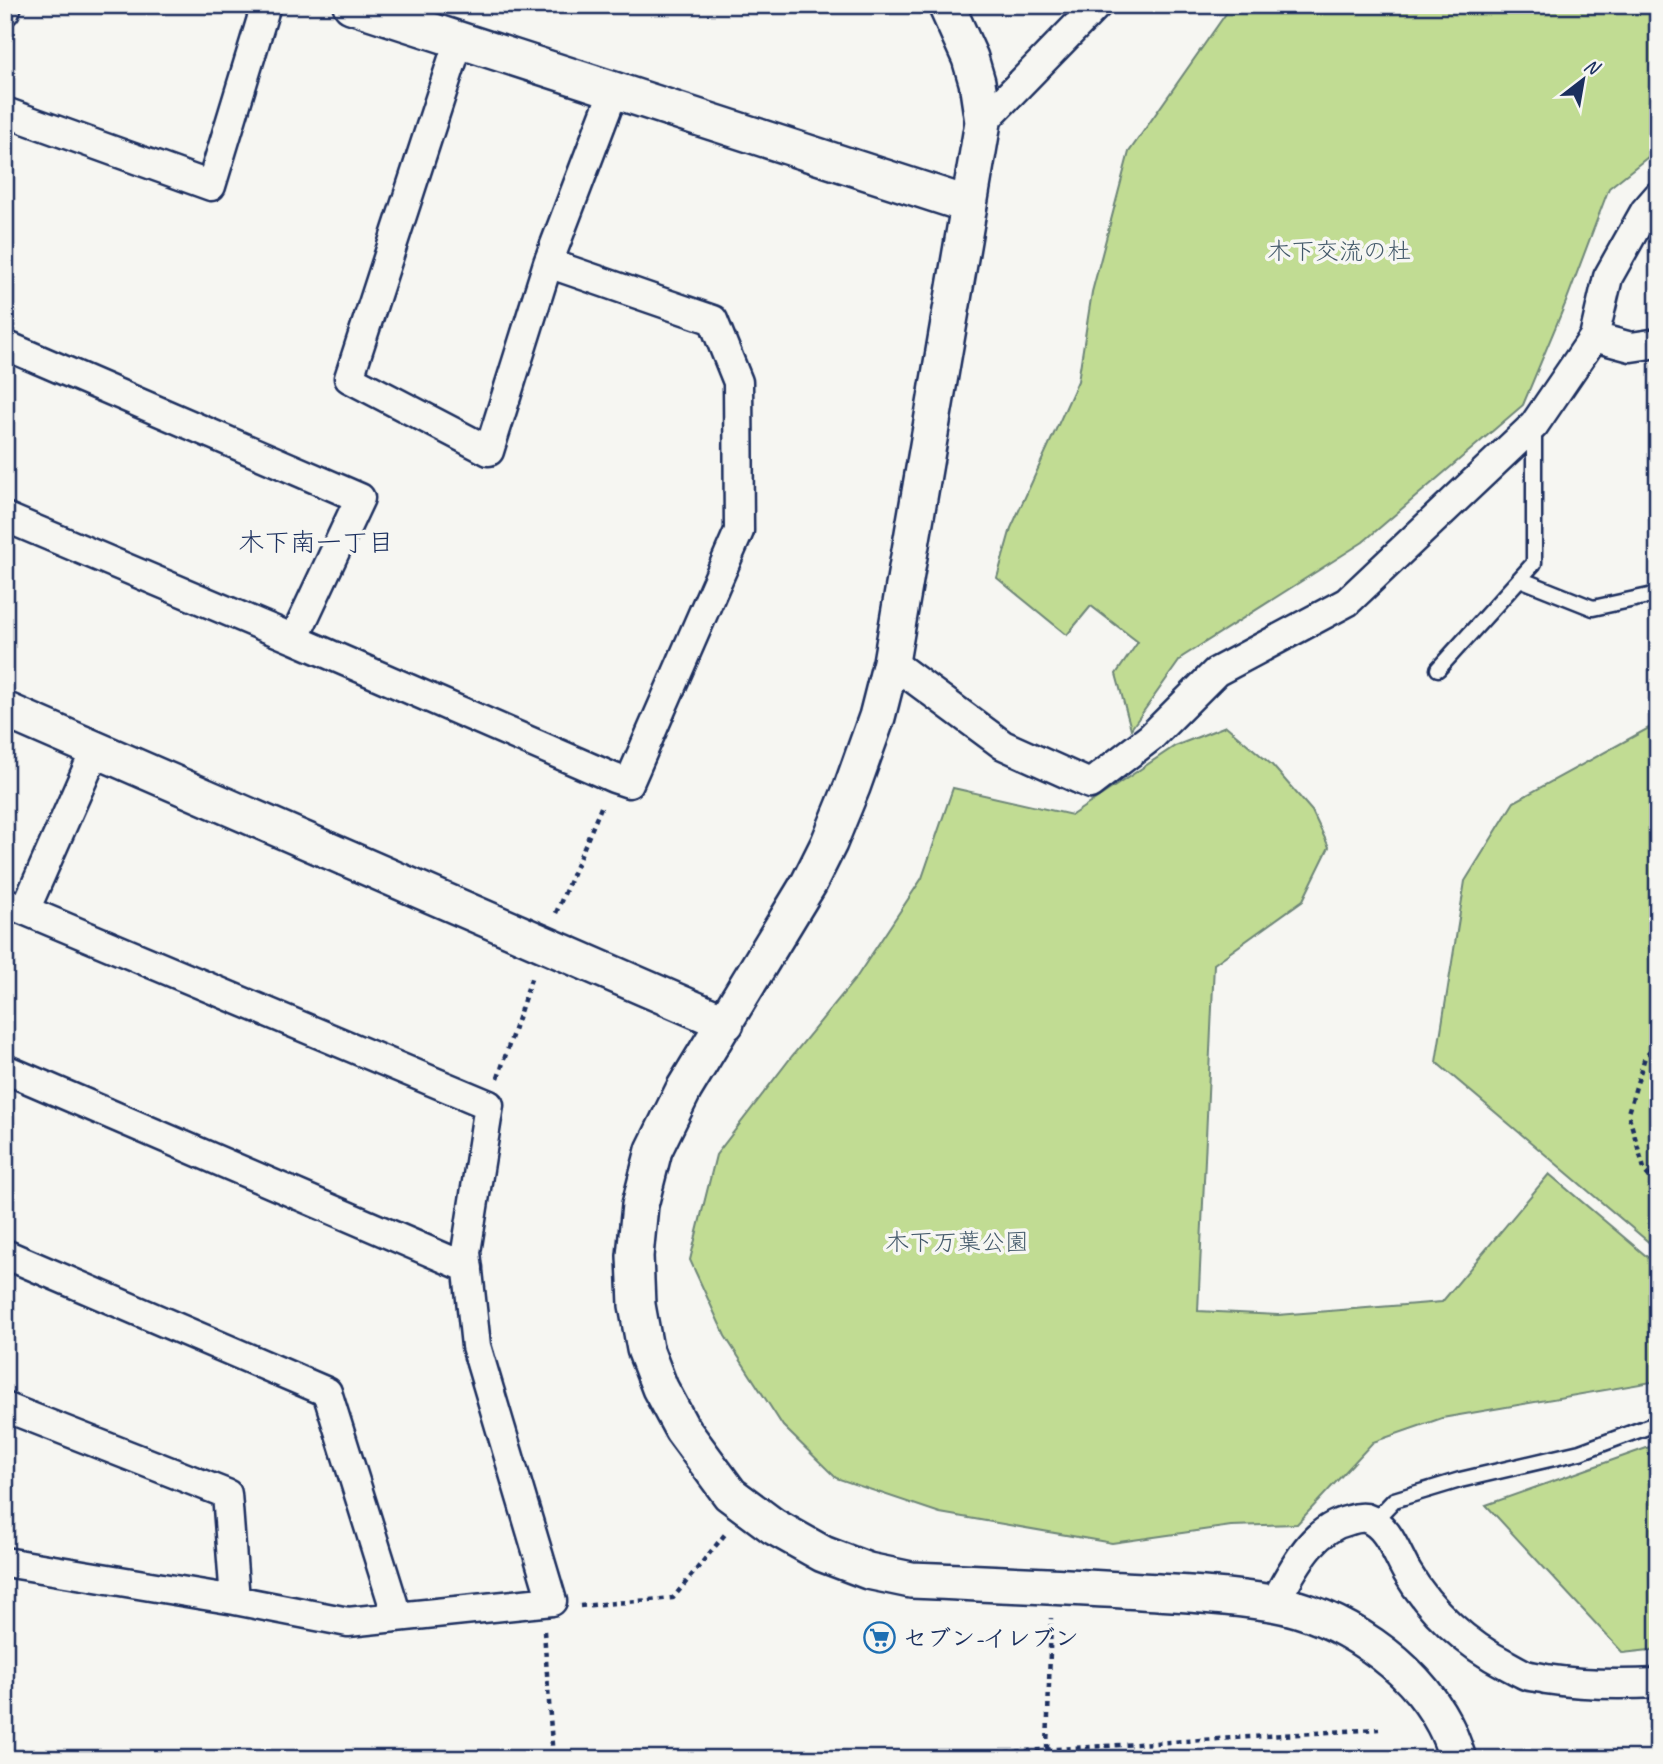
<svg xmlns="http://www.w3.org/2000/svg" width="1663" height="1764" font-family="Caveat,'Klee One',sans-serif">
<rect width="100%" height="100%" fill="#f6f6f2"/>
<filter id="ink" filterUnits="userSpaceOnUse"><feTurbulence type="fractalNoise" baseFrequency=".0143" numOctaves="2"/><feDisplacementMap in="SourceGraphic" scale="14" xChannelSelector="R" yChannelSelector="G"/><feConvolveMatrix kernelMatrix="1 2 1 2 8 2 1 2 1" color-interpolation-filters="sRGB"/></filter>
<g filter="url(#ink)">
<!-- green -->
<path fill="#c1dc93" stroke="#6e8678" stroke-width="2" d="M1232,5H1658V149L1609,188L1566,302L1523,405L1363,542L1182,657L1131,729L1116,674L1138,642L1091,606L1067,635L997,578L1011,528L1078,381L1092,292L1129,152Z
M1658,723V1250L1436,1062L1465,881L1514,802Z
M1226,726L1272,765L1312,811L1329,847L1303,900L1214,964L1198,1311L1278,1315L1442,1302L1549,1174L1658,1266V1381L1442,1418L1373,1442L1297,1524L1231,1526L1112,1543L940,1513L836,1478L783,1426L725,1336L690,1260L716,1155L792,1056L856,978L922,878L953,788L1072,815L1175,746Z
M1658,1444V1649L1623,1653L1486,1505Z"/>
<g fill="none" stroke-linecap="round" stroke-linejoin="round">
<defs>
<path id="service" d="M1520,579L1593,608L1658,594
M1438,669L1534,563V428
M1373,1522L1394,1500L1460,1480L1580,1452L1658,1423"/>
<path id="minor" d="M5,11L7,5
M459,40L349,378L489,451L548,263L614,90
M5,112L211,186L266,5
M983,122L1097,5
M1594,337L1608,277L1645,211L1658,196
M5,345L360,498L294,639L614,778L629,783L739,531L738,382L713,320L548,263
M5,517L294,639
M891,662L1003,745L1090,784L1151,737L1216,672L1347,602L1534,425L1594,337L1631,347L1658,343
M5,902L489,1105L466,1252L476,1346L552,1601L348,1622L235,1600L5,1562
M25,910L96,749
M5,1069L468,1268
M5,1254L327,1392L397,1616
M5,1407L227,1494L235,1600
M1274,1603C1293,1571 1310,1529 1350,1520C1356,1518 1360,1517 1366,1518C1388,1525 1396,1553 1407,1572C1430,1611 1466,1644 1507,1665C1513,1668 1519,1672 1526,1675C1532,1677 1540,1677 1546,1679C1584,1685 1620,1685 1658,1683"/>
<path id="tertiary" d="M351,5L969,205L983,122L977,82L970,58L946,5
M969,205L891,662L877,717L852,787L829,843L809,883L684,1089L654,1150L640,1205L635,1256L637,1305L645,1349L660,1388L682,1429L730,1494L773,1526L823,1554L868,1571L911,1580C982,1583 1053,1586 1123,1590C1173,1593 1223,1595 1272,1603C1340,1615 1412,1663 1444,1724C1450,1735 1454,1747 1458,1759
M5,710L726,1023"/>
</defs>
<!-- service casing -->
<use href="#service" stroke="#1b2f5e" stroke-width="19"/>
<!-- minor casing -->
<use href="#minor" stroke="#1b2f5e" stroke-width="33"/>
<!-- tertiary casing -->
<use href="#tertiary" stroke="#1b2f5e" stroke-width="40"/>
<!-- path -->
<path stroke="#1b2f5e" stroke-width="4.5" stroke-dasharray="5 5" stroke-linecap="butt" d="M556,913L602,805
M1658,1044L1645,1057L1628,1113L1645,1172L1658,1186
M498,1078L532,976
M580,1606L673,1598L726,1533
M544,1631L553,1759
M1047,1749L1051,1618
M896,1759L1379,1729"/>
<!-- service -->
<use href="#service" stroke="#f6f6f2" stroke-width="14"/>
<!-- minor -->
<use href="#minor" stroke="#f6f6f2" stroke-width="28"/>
<!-- tertiary -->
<use href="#tertiary" stroke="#f6f6f2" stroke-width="35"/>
</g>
</g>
<!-- icons -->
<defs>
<symbol id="supermarket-ring" viewBox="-11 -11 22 22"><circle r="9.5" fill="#f6f6f2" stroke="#1f6fb2" stroke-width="1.5"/><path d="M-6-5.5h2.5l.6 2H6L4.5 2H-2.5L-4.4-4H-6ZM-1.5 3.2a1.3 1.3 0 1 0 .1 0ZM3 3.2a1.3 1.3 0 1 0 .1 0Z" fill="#1f6fb2"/></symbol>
</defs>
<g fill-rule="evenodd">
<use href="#supermarket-ring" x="862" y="1620" width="35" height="35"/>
</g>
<g text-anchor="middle" stroke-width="7" stroke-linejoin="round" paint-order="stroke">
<!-- park labels -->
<g font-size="24" fill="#445a6b" stroke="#f6f6f2">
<text x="1339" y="259">木下交流の杜</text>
<text x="957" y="1250">木下万葉公園</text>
</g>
<!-- poi labels -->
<g font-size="24" font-weight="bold" fill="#1b2f5e" stroke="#f6f6f2" text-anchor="start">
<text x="903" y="1646">セブン-イレブン</text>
</g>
<!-- neighbourhood labels -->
<g font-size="26" fill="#1b2f5e" stroke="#f6f6f2">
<text x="316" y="551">木下南一丁目</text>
</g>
</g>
<!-- margin -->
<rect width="1663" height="1764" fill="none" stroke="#f6f6f2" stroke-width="28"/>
<rect x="14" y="14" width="1635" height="1736" fill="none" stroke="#1b2f5e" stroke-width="2.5" filter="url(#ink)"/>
<!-- north arrow -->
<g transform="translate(1583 80) rotate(31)" stroke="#f6f6f2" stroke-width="5" paint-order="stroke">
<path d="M0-5L12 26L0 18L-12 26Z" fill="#1b2f5e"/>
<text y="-10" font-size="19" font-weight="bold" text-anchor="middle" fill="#1b2f5e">N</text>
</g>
</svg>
